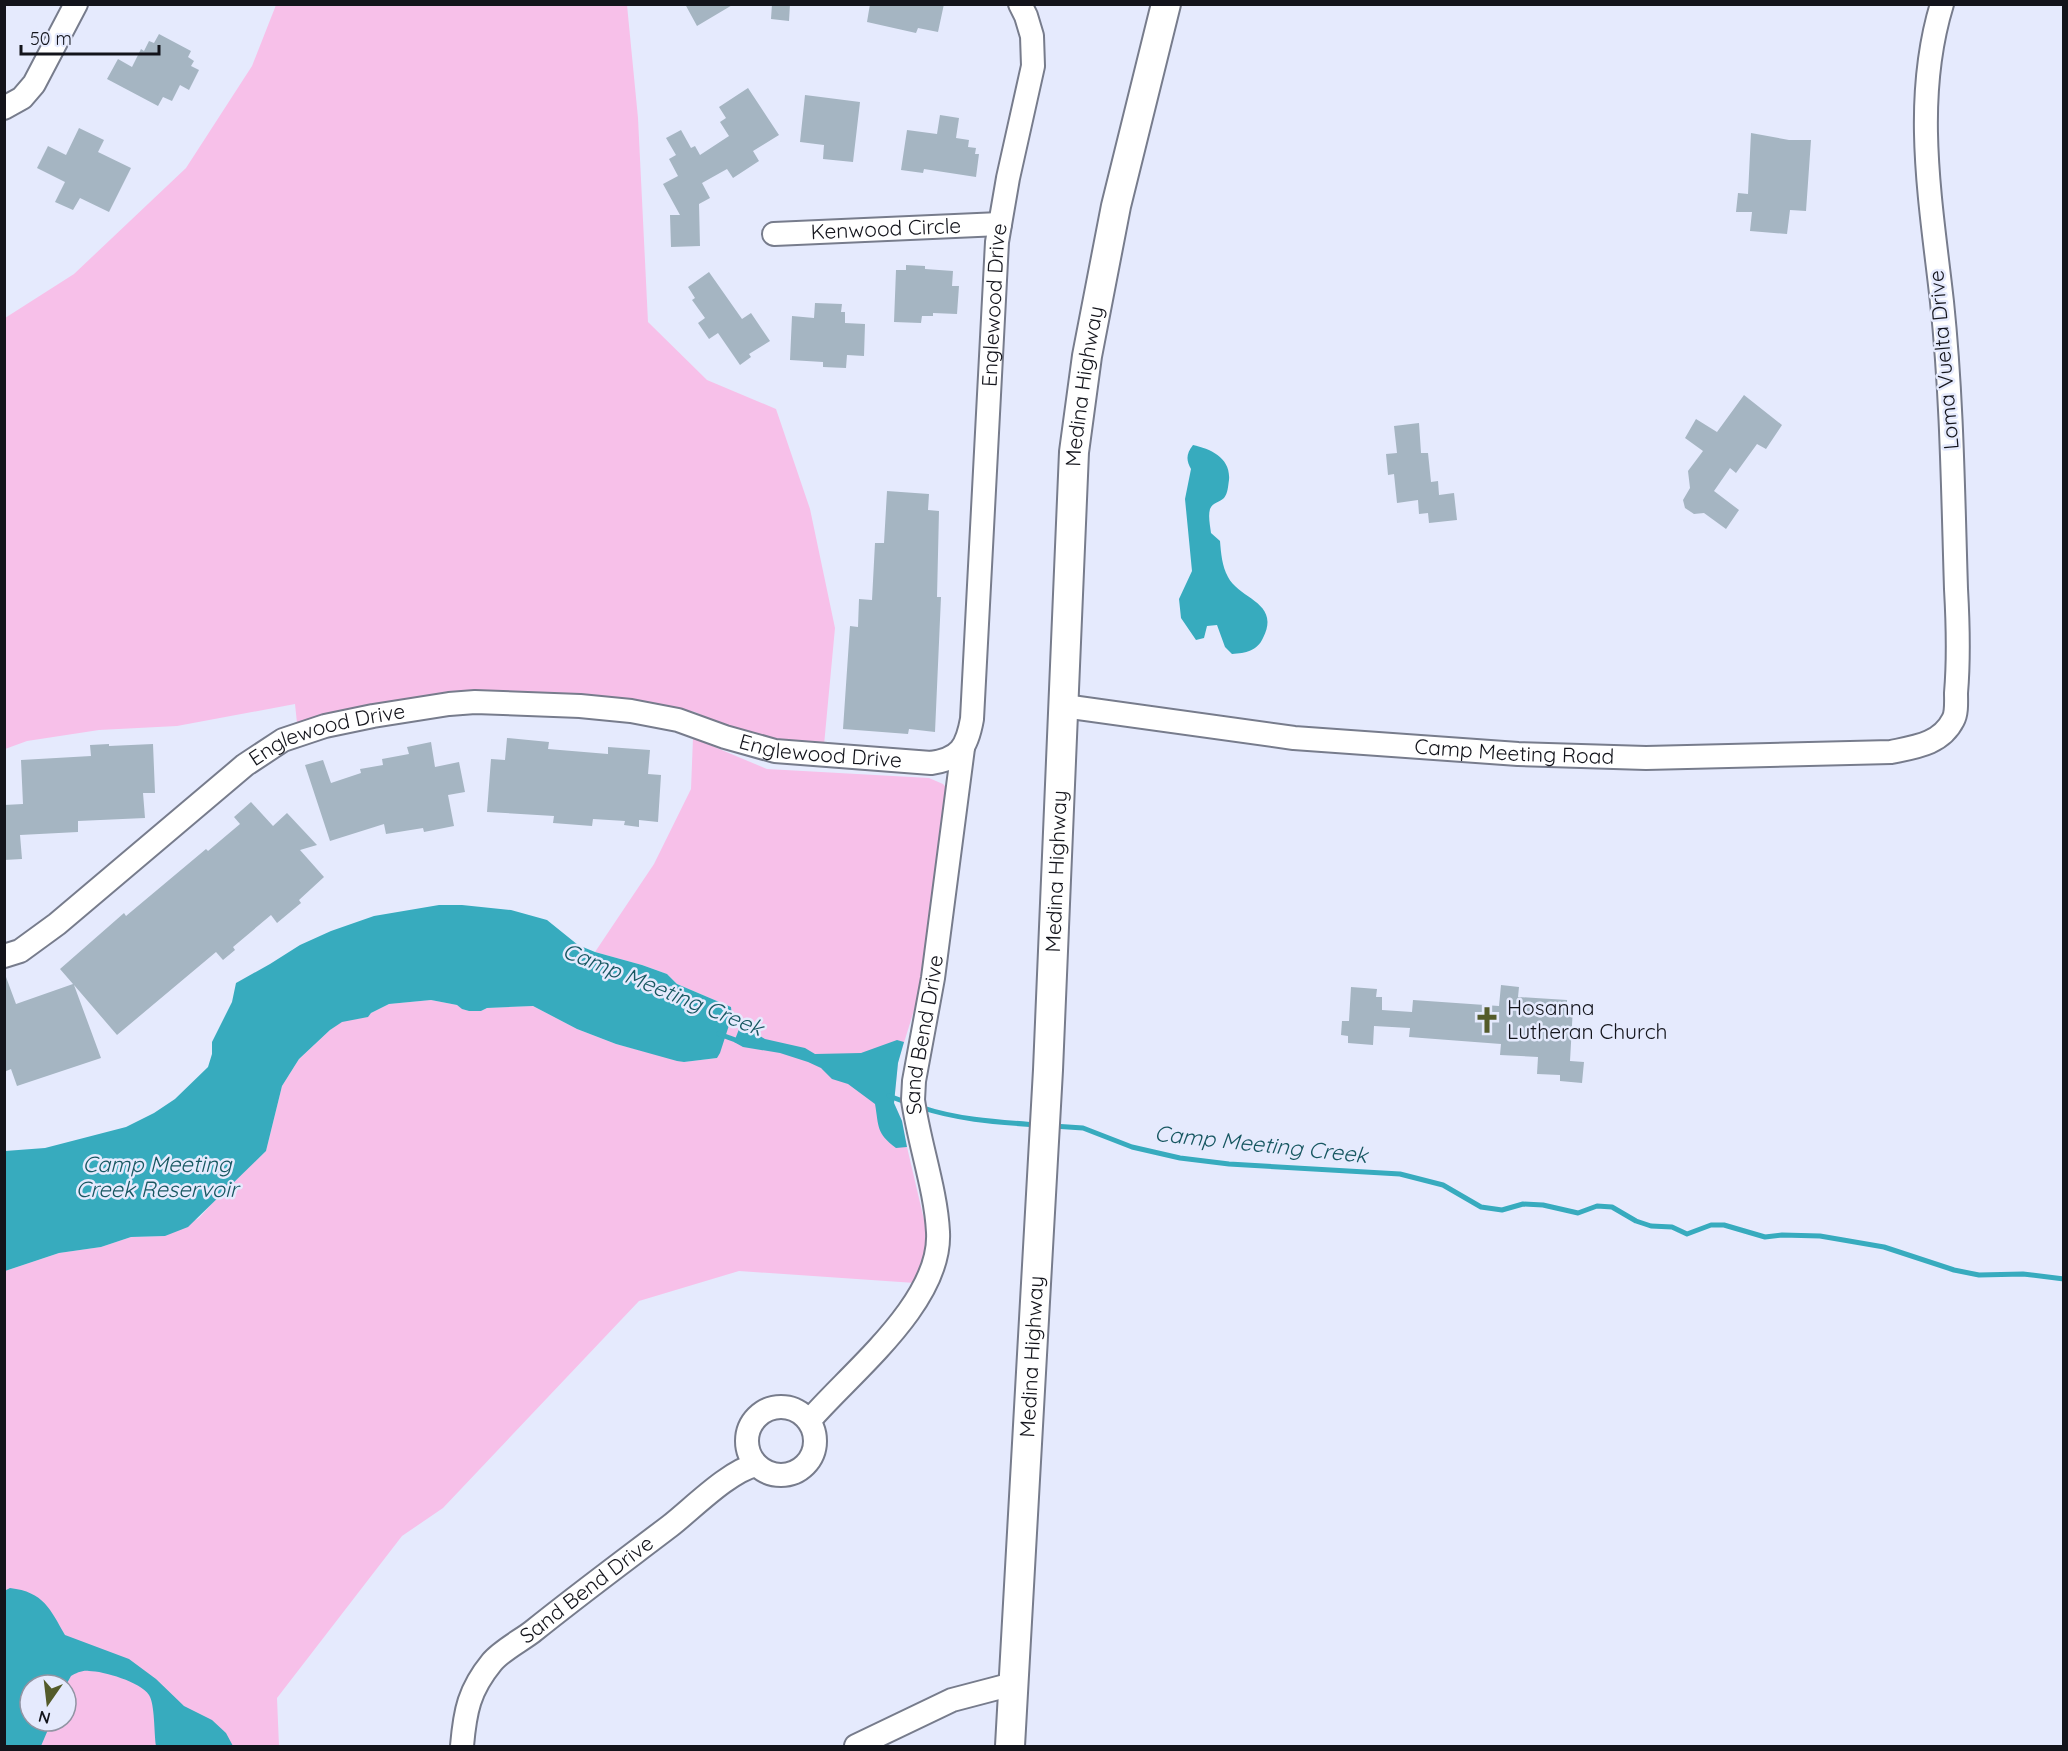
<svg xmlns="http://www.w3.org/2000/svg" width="2068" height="1751" font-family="Quicksand,sans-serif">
<rect width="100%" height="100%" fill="#e5eafd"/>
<!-- green -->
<path fill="#f7c0e9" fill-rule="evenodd" d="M276,5H627L638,118L648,322L707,380L776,409L810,509L835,628L824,745L748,737L695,712L661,704L491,691L447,695L297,723L295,704L177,726L99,730L27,741L5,749V318L74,274L186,168L252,66Z
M693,738L767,769L929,778L943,784L949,791L924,978L898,1062L894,1103L902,1121L907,1147L929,1241L915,1283L739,1271L639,1301L443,1508L402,1536L277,1698L279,1746H5V1271L59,1253L101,1247L131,1237L165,1236L199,1218L216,1199L266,1151L282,1086L299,1059L330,1030L342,1021L367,1017L371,1013L389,1004L431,1000L457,1005L463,1009L469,1011H481L487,1008L533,1006L577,1029L616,1044L684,1062L717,1058L732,1016L731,1007L677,984L667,974L642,965L595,952L654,864L691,789ZM30,1685H66V1721H30Z"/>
<!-- water -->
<path fill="#37abbe" d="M1193,445C1211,449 1231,458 1229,480C1228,486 1228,493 1224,498C1219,503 1213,502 1210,509C1208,516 1210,525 1211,533L1220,541C1221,553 1222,566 1228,577C1240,600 1281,602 1263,638C1257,651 1246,653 1232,654L1225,647L1217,625L1207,626L1204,638L1196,640L1181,618L1179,599L1192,571L1185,499L1191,469C1186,460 1186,454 1193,445Z
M439,905H462L511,910L547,920L578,945L595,952L642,965L667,974L677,984L731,1007L732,1016L720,1053L717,1058L684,1062L677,1061L616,1044L577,1029L533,1006L487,1008L481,1011H469L462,1009L457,1005L431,1000L389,1004L371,1013L368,1017L342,1022L330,1030L299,1059L282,1086L266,1151L188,1227L165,1236L131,1237L101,1247L59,1253L5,1271V1151L45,1148L126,1127L154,1113L175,1099L208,1067L212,1054V1042L232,1002L236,983L270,964L300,945L331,931L374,916Z
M741,1024L765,1039L805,1048L815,1054L861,1053L897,1040L904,1042L898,1063L894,1103L902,1121L907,1147L896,1148C876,1133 879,1127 875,1104L848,1084L832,1079L821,1068L808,1062L780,1053L743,1047L734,1042Z
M10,1588C44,1592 50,1609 65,1635L129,1659L156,1679L184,1706L212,1720L226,1733L233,1746H156C154,1734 155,1704 149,1695C141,1682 103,1671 89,1671C83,1670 76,1673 71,1676L66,1685H30V1721H51L50,1725L41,1746H5L4,1591Z"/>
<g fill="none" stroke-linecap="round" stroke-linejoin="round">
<!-- stream -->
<path stroke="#37abbe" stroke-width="5" d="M719,1034L741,1042
M889,1096L908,1103
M920,1107C959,1120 997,1122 1038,1125
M1053,1126L1083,1128L1132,1147L1180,1158L1229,1164L1400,1174L1443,1185L1481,1207L1502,1210L1523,1204L1543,1205L1578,1213L1597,1206L1612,1207L1636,1221L1651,1226L1672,1227L1687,1234L1711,1225H1724L1765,1237L1782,1235L1820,1236L1884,1247L1954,1270L1979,1275L2023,1274L2064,1279"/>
</g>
<!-- building -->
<path fill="#a5b5c2" d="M685,4H734L697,26Z
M772,4H790L789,21L771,19Z
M870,4H944L938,32L918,28L916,33L867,22Z
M159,34L191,51L188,57L194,61L191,66L199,70L189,90L180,85L172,101L163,97L158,106L107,79L118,59L132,67L141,49L144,51L149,41L154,43Z
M748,88L779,135L753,151L759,161L733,178L727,169L702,183L710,198L699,204L700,246L671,247L670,215H680L663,184L678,176L669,159L676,155L666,138L681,130L691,148L695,146L700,155L729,136L720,122L726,118L719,107Z
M805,95L860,102L853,162L823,159L824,145L800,142Z
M940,115L959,118L956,138L969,140L968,147L976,148L975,154H979L976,177L924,169L923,173L901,170L907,130L937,134Z
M79,128L104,140L98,152L131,168L109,212L80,198L73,210L55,202L65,182L37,168L48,146L66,155Z
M1751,133L1789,140H1811L1806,211L1790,210L1787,234L1750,231L1752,212H1736L1738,193L1748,194Z
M906,265L925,266V269L953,271L952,286H959L957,314L933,313V316H922L921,323L894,322L896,270H906Z
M709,272L742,319L751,313L770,341L749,354L751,357L740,365L718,333L709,339L698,323L705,318L692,300L695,298L688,287Z
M815,303L842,304L841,312H845V323L865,324L864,356L847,355L846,368L823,367V362L790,360L792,316L814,318Z
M1744,395L1782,425L1766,449L1757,444L1736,473L1730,468L1714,491L1739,510L1726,529L1704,513L1694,514L1685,508L1683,500L1690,488L1688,471L1703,451L1685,438L1696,419L1717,432Z
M1419,423L1421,453H1428L1431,482L1438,481L1439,495L1454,493L1457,520L1429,523L1428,513L1419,514L1418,500L1397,503L1394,474L1388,475L1386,454L1397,453L1394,426Z
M887,491L929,494L928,510L939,511L937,597H941L935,732L909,729L908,734L843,729L850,626L858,627L859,599L872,600L875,543H884Z
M507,738L549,742L548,749L608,754V747L650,750L648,774L661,775L658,822L639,820V827L624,825L625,821L593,819L592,826L553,823L554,816L487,812L491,759L505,760Z
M431,742L435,767L459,762L465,792L448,795L454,826L424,832L423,828L386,834L384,824L330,841L305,765L323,760L331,783L361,773L360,769L383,765L382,759L409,754L407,747Z
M109,744V746L153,744L155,793H143L145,818L78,821V832L20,835L22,859L4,860V805L23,804L21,760L91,756L90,745Z
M251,802L273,826L287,813L317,845L300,850L324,877L299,900L301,903L277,923L271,915L233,947L235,950L223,960L216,952L117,1035L74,985L101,1058L17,1086L11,1069L4,1072V978L6,977L16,1004L73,984L60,969L124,913L126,916L206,849L208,851L240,824L234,817Z
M1501,985L1519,987L1518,997L1567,1000V1006L1573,1007L1570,1061L1584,1062L1582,1083L1560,1081V1075L1537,1074L1538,1057L1500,1055L1501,1044L1409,1037L1410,1028L1374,1026L1373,1045L1348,1043V1036L1341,1035L1342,1021H1349L1351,987L1377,989L1376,997H1382V1010L1412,1012L1413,1000L1499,1006Z"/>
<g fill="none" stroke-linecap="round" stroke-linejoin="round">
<defs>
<g id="minor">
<path d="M4,108L22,98L34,84L76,4"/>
<path id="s1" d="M774,234L1000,224"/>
<path id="s2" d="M1064,706L1294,738L1518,754L1646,758L1891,752C1915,747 1941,744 1953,720C1957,713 1956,701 1956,693C1959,658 1958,624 1956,589C1953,493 1952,398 1942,302C1931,203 1912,102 1942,4"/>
<path id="s3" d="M4,956L20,951L57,924L245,765L283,740L325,726L373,716L449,704L475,702L580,706L631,711L678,720L725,737L775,751L931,763C960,759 967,747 972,719L997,242L1008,178L1033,66L1032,36L1026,16L1020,4"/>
<circle cx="781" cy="1441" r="34"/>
<path id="s4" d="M809,1421C851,1372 942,1302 938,1232C936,1190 919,1143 913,1100L914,1081L933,978L963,748"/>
<path id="s5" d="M462,1746C465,1711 469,1690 492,1662C501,1651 520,1641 532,1632C578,1595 624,1561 670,1526C693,1508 729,1471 756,1465"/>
<path d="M856,1746L952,1700L1013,1684"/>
</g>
<g id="major">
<path id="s6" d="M1010,1746L1048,1070L1074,452L1087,356L1116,206L1166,4"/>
</g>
</defs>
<!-- minor casing -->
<use href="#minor" stroke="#777c8c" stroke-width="26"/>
<!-- major casing -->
<use href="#major" stroke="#777c8c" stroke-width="32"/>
<!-- minor -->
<use href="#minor" stroke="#fff" stroke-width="22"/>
<!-- major -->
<use href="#major" stroke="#fff" stroke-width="28"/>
</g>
<!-- icons -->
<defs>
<symbol id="church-bare" viewBox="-9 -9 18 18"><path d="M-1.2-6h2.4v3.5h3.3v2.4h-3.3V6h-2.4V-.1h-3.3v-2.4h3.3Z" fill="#545b2a" stroke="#e5eafd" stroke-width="2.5" paint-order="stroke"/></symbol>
</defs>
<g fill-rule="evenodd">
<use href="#church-bare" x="1468" y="1001" width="38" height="38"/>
</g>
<g text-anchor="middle" stroke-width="5" stroke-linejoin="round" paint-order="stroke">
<!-- street labels -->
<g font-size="21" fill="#13141b" stroke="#e5eafd">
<text dy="7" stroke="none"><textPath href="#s1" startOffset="112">Kenwood Circle</textPath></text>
<text dy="7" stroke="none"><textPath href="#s3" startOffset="1494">Englewood Drive</textPath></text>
<text transform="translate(1944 360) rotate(-95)" y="7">Loma Vuelta Drive</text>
<text dy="7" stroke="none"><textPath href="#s6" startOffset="1362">Medina Highway</textPath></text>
<text dy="7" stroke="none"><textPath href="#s3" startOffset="398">Englewood Drive</textPath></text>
<text dy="7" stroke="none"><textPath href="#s3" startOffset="902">Englewood Drive</textPath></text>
<text dy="7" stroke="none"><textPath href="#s2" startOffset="453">Camp Meeting Road</textPath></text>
<text dy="7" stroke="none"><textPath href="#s6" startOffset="876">Medina Highway</textPath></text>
<text dy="7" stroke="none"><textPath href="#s4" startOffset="435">Sand Bend Drive</textPath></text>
<text dy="7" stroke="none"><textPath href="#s6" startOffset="390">Medina Highway</textPath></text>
<text dy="7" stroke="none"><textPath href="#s5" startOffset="210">Sand Bend Drive</textPath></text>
</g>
<!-- poi labels -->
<g font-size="21" fill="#13141b" stroke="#e5eafd" text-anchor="start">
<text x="1507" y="1015">Hosanna<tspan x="1507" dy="24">Lutheran Church</tspan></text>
</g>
<!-- water labels -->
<g font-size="22" font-style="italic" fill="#175761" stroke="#e5eafd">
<text transform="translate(663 989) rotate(22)" y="8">Camp Meeting Creek</text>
<text transform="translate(1261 1144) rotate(6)" y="8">Camp Meeting Creek</text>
<text x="157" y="1172">Camp Meeting<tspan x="157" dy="25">Creek Reservoir</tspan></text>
</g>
</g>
<!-- border -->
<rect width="2068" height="1751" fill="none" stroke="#13141b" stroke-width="12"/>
<!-- north arrow -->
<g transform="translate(48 1703) rotate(194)"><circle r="28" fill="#e5eafd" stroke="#9194a3" stroke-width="1.5"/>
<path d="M0-4.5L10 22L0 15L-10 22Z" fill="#545b2a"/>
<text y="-9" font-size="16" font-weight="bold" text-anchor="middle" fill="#13141b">N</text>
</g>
<!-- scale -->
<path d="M21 45v9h138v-9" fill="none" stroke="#13141b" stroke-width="3"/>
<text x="30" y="45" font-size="18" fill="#13141b" stroke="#e5eafd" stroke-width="4.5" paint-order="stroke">50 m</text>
</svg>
